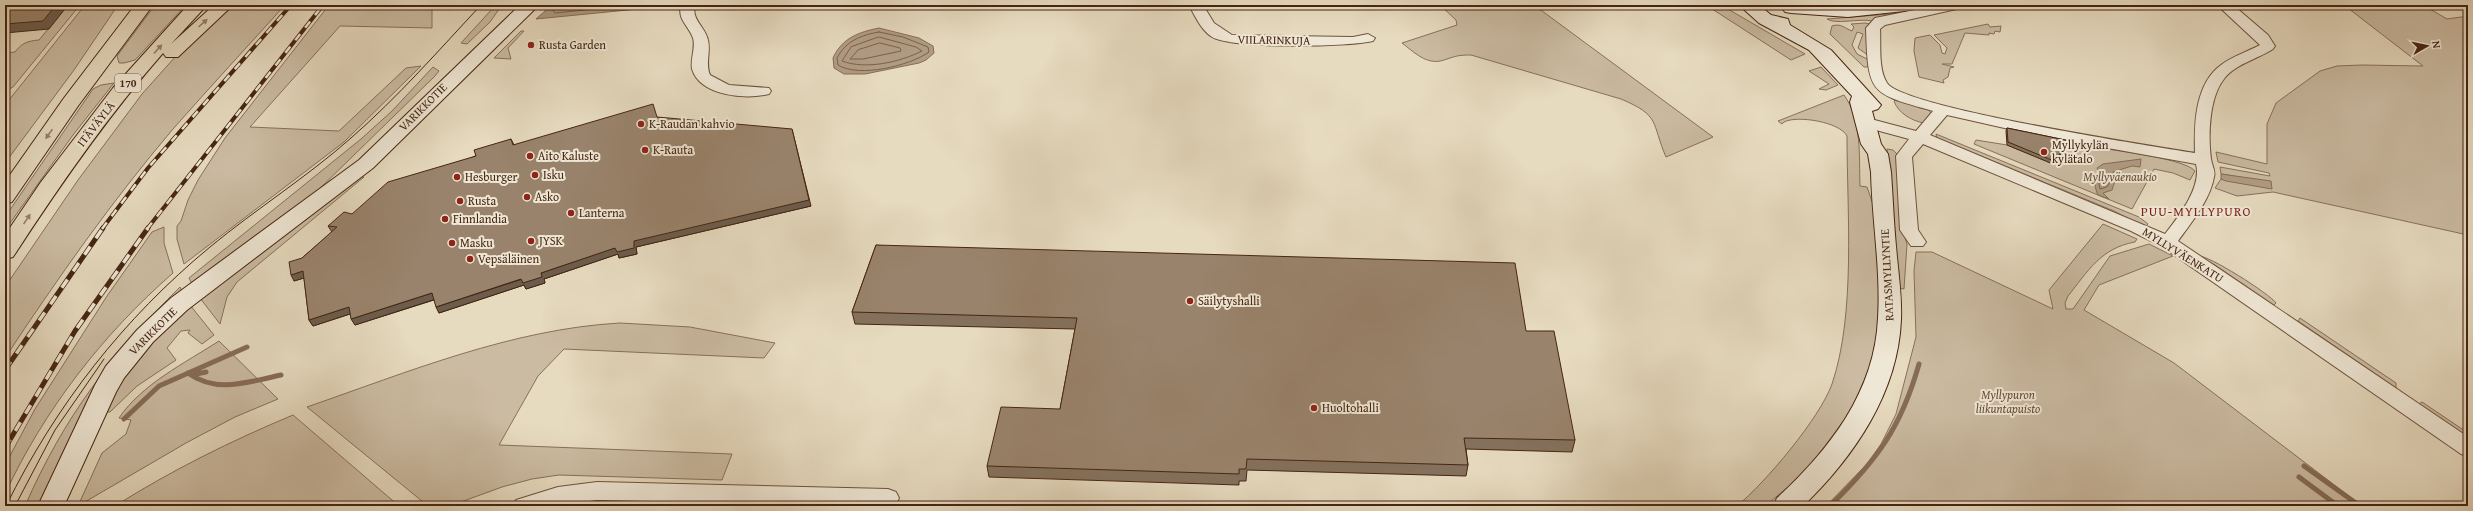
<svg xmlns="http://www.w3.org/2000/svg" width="2473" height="511" font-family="'Gentium Book Plus',serif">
<rect width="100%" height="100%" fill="#e6dabf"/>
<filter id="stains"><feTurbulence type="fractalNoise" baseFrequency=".005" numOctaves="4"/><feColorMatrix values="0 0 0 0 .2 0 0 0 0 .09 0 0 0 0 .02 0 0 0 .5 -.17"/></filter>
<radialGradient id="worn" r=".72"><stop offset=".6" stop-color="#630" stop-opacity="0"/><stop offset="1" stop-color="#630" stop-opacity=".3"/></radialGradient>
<!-- green -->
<path fill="#cbbba2" stroke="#88705a" d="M68,5H80L13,87L5,91V53L15,52C22,43 27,41 39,40Z
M85,5H118L74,70L5,163V105Z
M155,5H186L135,60L124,63H119L117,56Z
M234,5H285C248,46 210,87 173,129C112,201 57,279 5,358V287L78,180L142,94L176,56Z
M329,5H436L432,10V28L340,26L250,127L339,131L406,68L421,66L344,142L184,264L177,239V226L181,221L188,200L198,180L225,138Z
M1440,5H1534L1713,137L1666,157C1651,122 1661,116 1621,99L1471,55C1458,55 1456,56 1444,60C1427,66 1414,52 1402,43L1457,25L1456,20Z
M1706,5H1721L1805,54L1791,60Z
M1936,5H1946L1872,21C1860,18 1835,25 1827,19L1890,14Z
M2344,5H2423L2447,19L2468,16V235L2273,192L2237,196L2215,188L2221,179L2235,182L2258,180L2221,174L2220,167L2270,176L2269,173L2218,162L2216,152L2267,164V124L2276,103L2320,71L2337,66L2362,65L2423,66Z
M493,8L499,9L490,22L467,44L461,43Z
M1865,23L1870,24L1869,56L1858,48L1863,34L1857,32L1852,45L1857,54L1869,60L1870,67H1864L1830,34L1832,26C1841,23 1844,28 1852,31L1854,27L1851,24Z
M1988,24L1990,27L2001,26L2000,32L1995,31L1994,34L1989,33V35L1965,33L1952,64H1942L1954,67L1950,68L1948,77L1943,80L1944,83L1919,77L1914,51L1915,38L1930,35L1940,45L1942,53L1945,54L1947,48L1934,35Z
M521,31H524L508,48L511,59L494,58Z
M433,67L439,71L434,77L312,196L194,288L189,278L361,139L392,111Z
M1821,67L1838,85L1826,90L1819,89L1829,84L1809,71Z
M114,83L73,135L5,230V217L93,89L101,85Z
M1844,95C1862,120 1859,156 1860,186L1867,187L1874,207L1881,307L1873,360L1850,412L1804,474L1765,506H1737C1765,483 1820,418 1832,384C1856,313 1847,212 1847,136C1840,122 1797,115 1784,122L1782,124L1778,121Z
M1896,99L1927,108L1932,114L1924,123C1912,121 1898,113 1894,101Z
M1936,134L2139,217L2148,224L2145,227L2114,211L1964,149L1949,146L1937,139Z
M1976,140L2007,145L2053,164L2068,144C2090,147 2184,157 2195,171L2190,180L2173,173L2154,169L2132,209L1974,144Z
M1887,149L1893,150L1899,156L1904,235L1907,244L1904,289L1899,288Z
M361,177H364L237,282L227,297L220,324L200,298L264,251L351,180Z
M2103,224L2137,239L2135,242C2101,248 2088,271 2068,296L2065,303L2066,309H2073L2110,256L2149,244L2173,256L2099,285L2084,310L2174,363L2362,506H1826L1867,464L1881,444L1896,414L1916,337L1914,271L1916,252H1932L2053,309L2049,290Z
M164,227V243L173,273C103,334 44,410 5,494V465L35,409L107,296L152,232Z
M2198,256C2207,254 2270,294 2276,303L2274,305L2215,265Z
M180,287L183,294L166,309L42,506H25C64,417 111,355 180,287Z
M190,305L214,335L202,344L188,333L190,330L181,331L167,348L176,360L137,386L110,412H104C127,365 152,341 190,305Z
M2300,318L2396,383V388L2298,321Z
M620,323L690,327L775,343L764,358L564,349L538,376L499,445L732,454L722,480L559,475L532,479L502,487L450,506H428L307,407C408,372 512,329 620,323Z
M219,341L278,399L235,417L186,443L78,506L102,453L126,434L131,420L119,418C142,384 185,363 219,341Z
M2422,402L2468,433V438L2419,404Z
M293,415L399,506H115C172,470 231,441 293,415Z"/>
<!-- water -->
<path fill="#b09c84" stroke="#866c56" d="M552,5H653L648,8L536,19Z
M879,28L919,38L933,46L934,53L926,60L919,63L865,74H844L834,68L833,58C842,38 859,32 879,28Z
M2141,159L2140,167L2132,166L2113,172L2116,178L2112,190L2103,193L2109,199L2098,195C2094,187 2094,180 2102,174L2098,170L2097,168L2103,164Z
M2221,174L2271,181L2272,189L2226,181L2221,179Z"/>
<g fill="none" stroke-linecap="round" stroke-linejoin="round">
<!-- shore -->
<path stroke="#7b604b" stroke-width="1" d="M554,5L553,11L555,13L635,5
M879,32L903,37L928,47L929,52C909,66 859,78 838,65L837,58C846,41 861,35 879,32Z
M879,37L916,47L922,51C900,62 866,70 842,61L851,47Z
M880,43L900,48L901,51L863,59H850L858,50Z
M2106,174H2109L2111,180L2107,187L2100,189L2099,184Z"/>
<!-- stream -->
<path stroke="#866c56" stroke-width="5" d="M188,373C217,394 248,382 281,375
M191,375L206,372
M124,419L159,386L247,347
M2304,466L2360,506
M2299,477L2338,506
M1830,506C1877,460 1901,428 1919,364"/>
<defs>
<path id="street" d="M681,5H695C691,20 705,26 708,40C711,52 705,63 710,75L729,85L769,88L771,91L769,94C746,100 700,96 692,69C690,59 696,48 693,38C689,26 677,20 681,5Z
M1189,5H1203L1214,23L1232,35L1353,37L1368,34L1375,38L1373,41C1349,47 1232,49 1212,37C1201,30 1195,16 1189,5Z
M1939,5H1963L1961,8L1885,25L1880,29C1881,45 1878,69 1887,83C1904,108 2152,146 2195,153C2194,124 2195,84 2221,65C2233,56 2247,52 2260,45L2217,5H2233L2268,35L2275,46L2273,49C2258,59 2235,64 2224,79C2209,98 2208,136 2211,159C2212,166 2216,171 2214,177C2210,200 2191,223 2178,241L2468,437V456L2461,454L2161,246L2131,231L1923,144L1912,157L1918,230L1926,242L1923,246H1911L1900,230L1896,156L1909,139L1861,126L1859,123L1867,118L1916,131L1933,111C1870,93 1868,95 1866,28L1875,18ZM1947,115L2031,134L2196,164C2202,187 2179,216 2165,234L1930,135Z
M597,482L888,489L896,492L899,498L896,504L890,506L597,500L553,506H513L516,500L558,487Z"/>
<path id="secondary" d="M520,5H539L373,168L187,310L153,342L124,378L116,392L64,506H38L95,385L106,366L137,330L171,298L359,160Z
M1739,5H1759L1771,15L1788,19L1790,25L1831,50L1881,105L1878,109L1872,111L1881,144L1888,154L1891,172C1893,200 1894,229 1897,257C1899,278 1902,299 1901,320C1898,393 1854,457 1803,506H1773L1777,498C1829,450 1875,392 1878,318C1881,272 1872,219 1871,172L1868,154L1861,144L1850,102L1852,96L1809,50L1759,23Z
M1784,5H1923L1920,9L1914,10L1848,17L1791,13L1785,12L1782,8Z"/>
<path id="highway" d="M135,5H153L78,106L12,202L5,204V182L64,98Z
M188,5H207L171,44L214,5H233L178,57H166L163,53C107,117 59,186 13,257L5,259V235L41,182L113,88Z"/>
</defs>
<!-- street casing -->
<use href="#street" stroke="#6e523d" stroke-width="2"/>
<!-- secondary casing -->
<use href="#secondary" stroke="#462512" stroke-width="2"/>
<!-- highway casing -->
<use href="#highway" stroke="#462512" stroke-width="2"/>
<!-- street -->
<use href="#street" fill="#efe7d5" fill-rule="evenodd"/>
<!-- secondary -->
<use href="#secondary" fill="#efe7d5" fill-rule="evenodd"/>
<!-- highway -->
<use href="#highway" fill="#e6dabf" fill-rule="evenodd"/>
<!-- tram -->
<path stroke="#462512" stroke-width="1" d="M6,506C56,405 123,319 210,247C256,209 307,177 351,138C398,97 439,50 481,5
M15,506L55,430L104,359"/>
<defs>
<path id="rail-far1" d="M102,229L148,168L291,5
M147,229L323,5"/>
<path id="rail" d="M5,370L103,228
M5,448L75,331L148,228"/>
</defs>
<!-- rail-far1 casing -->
<use href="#rail-far1" stroke="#462512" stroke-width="4"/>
<!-- rail casing -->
<use href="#rail" stroke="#462512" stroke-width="5"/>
<!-- rail-far1 -->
<use href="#rail-far1" stroke="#efe7d5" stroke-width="2.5" stroke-dasharray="8" stroke-linecap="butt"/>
<!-- rail -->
<use href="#rail" stroke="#efe7d5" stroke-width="3.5" stroke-dasharray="10" stroke-linecap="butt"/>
</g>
<!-- wall -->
<path fill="#84715d" stroke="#462512" d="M657,117L811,206L636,247L637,254L619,258L618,254L544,279L545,283L526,289L524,285L439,313L434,300L355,325L350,314L313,326L309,320L304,278L294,281L302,258L332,232L328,226L511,139L514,145Z
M2007,128L2070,141L2068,144L2053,164L2007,145L2006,131Z
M876,245L1526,331L1575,440L1572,452L1466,449L1468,465L1466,476L1247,470L1246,481H1239V485L989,477L987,466L1060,409L1075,329L855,324L852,312Z"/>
<!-- shaded-wall -->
<path fill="#6b5c4c" stroke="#462512" d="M56,5H68L49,29L5,33V24Z
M792,129L811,206L636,247L637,254L619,258L618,254L544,279L545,283L526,289L524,285L439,313L436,307L541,273L634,241Z
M2070,141L2068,144L2053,164L2054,161Z
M303,271L307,277L294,281L291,275Z
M432,293L436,299L355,325L351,319Z
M349,307L353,313L313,326L309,320Z"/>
<!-- building -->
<path fill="#99836c" stroke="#462512" d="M5,5H56L43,21L5,24Z
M653,104L657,117L792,129L809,200L634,241V248L617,252L615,248L541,273L542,277L523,283L521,279L436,307L432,293L351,319L349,307L309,320L303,271L291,275L289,262L302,258L337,227L328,226L344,212L352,214L388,182L476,156L474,150L511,139L513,145Z
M2007,128L2070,141L2054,161L2008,142Z
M876,245L1515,263L1526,331H1554L1575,440L1464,438L1468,465L1247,459L1246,469H1239V474L987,466L1001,407L1060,409L1077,318L852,312Z"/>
<!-- one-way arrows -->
<defs><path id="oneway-solid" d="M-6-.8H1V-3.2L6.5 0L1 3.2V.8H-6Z"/></defs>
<g fill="#968068">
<use href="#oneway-solid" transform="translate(203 23) rotate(-42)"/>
<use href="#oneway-solid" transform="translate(158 49) rotate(-48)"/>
<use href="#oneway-solid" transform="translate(49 134) rotate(125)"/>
<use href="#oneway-solid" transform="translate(27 219) rotate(-56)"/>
</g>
<!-- markers -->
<g fill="#8f2418" stroke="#efe7d5" stroke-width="1.5">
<circle cx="531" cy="45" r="4"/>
<circle cx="641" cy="124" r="4"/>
<circle cx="645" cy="150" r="4"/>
<circle cx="2044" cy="152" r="4"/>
<circle cx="530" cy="156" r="4"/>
<circle cx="535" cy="175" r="4"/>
<circle cx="457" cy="177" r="4"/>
<circle cx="527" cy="197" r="4"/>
<circle cx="460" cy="201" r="4"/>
<circle cx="571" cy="213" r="4"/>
<circle cx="445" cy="219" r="4"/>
<circle cx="531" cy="241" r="4"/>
<circle cx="452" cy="243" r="4"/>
<circle cx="470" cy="259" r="4"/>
<circle cx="1190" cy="301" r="4"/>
<circle cx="1314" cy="408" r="4"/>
</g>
<g text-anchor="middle" stroke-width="4" stroke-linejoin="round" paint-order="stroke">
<!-- shield labels -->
<rect fill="#efe7d5" stroke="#795f4c" stroke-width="1" x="115" y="74" width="26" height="18" rx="3"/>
<g font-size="11" font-weight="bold" fill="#462512">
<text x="128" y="87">170</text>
</g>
<!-- street labels -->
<g font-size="12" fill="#462512" stroke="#efe7d5">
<text transform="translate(1274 40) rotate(1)" y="4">VIILARINKUJA</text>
<text transform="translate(423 107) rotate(-45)" y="4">VARIKKOTIE</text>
<text transform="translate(96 124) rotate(-52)" y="4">ITÄVÄYLÄ</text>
<text transform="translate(2183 255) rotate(32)" y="4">MYLLYVÄENKATU</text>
<text transform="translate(1887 275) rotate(-93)" y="4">RATASMYLLYNTIE</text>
<text transform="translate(153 331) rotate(-45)" y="4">VARIKKOTIE</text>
</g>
<!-- poi labels -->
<g font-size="12" fill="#462512" stroke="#efe7d5" text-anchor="start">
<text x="539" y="49">Rusta Garden</text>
<text x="649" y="128">K-Raudan kahvio</text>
<text x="2052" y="149">Myllykylän<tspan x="2052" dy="14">kylätalo</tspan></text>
<text x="653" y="154">K-Rauta</text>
<text x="538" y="160">Aito Kaluste</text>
<text x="543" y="179">Isku</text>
<text x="465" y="181">Hesburger</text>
<text x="535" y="201">Asko</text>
<text x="468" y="205">Rusta</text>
<text x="579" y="217">Lanterna</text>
<text x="453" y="223">Finnlandia</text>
<text x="539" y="245">JYSK</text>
<text x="460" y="247">Masku</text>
<text x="478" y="263">Vepsäläinen</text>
<text x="1198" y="305">Säilytyshalli</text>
<text x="1322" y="412">Huoltohalli</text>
</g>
<!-- park labels -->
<g font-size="12" font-style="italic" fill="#674a36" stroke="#efe7d5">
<text x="2120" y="181">Myllyväenaukio</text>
<text x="2008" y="399">Myllypuron<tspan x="2008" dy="14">liikuntapuisto</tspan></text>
</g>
<!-- neighbourhood labels -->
<g font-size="13" letter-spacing="1" fill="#7a1f14" stroke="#efe7d5">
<text x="2196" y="216">PUU-MYLLYPURO</text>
</g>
</g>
<!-- margin -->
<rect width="2473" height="511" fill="none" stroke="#e6dabf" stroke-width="20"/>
<rect x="6" y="6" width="2461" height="499" fill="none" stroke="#462512" stroke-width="2"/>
<rect x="10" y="10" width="2453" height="491" fill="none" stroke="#462512"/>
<!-- north arrow -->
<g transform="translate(2427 46) rotate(81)" stroke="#efe7d5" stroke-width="3" paint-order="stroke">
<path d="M0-3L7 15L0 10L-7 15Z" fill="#462512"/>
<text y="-6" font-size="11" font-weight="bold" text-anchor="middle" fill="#462512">N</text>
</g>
<rect width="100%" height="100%" filter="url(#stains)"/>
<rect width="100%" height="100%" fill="url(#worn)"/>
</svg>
